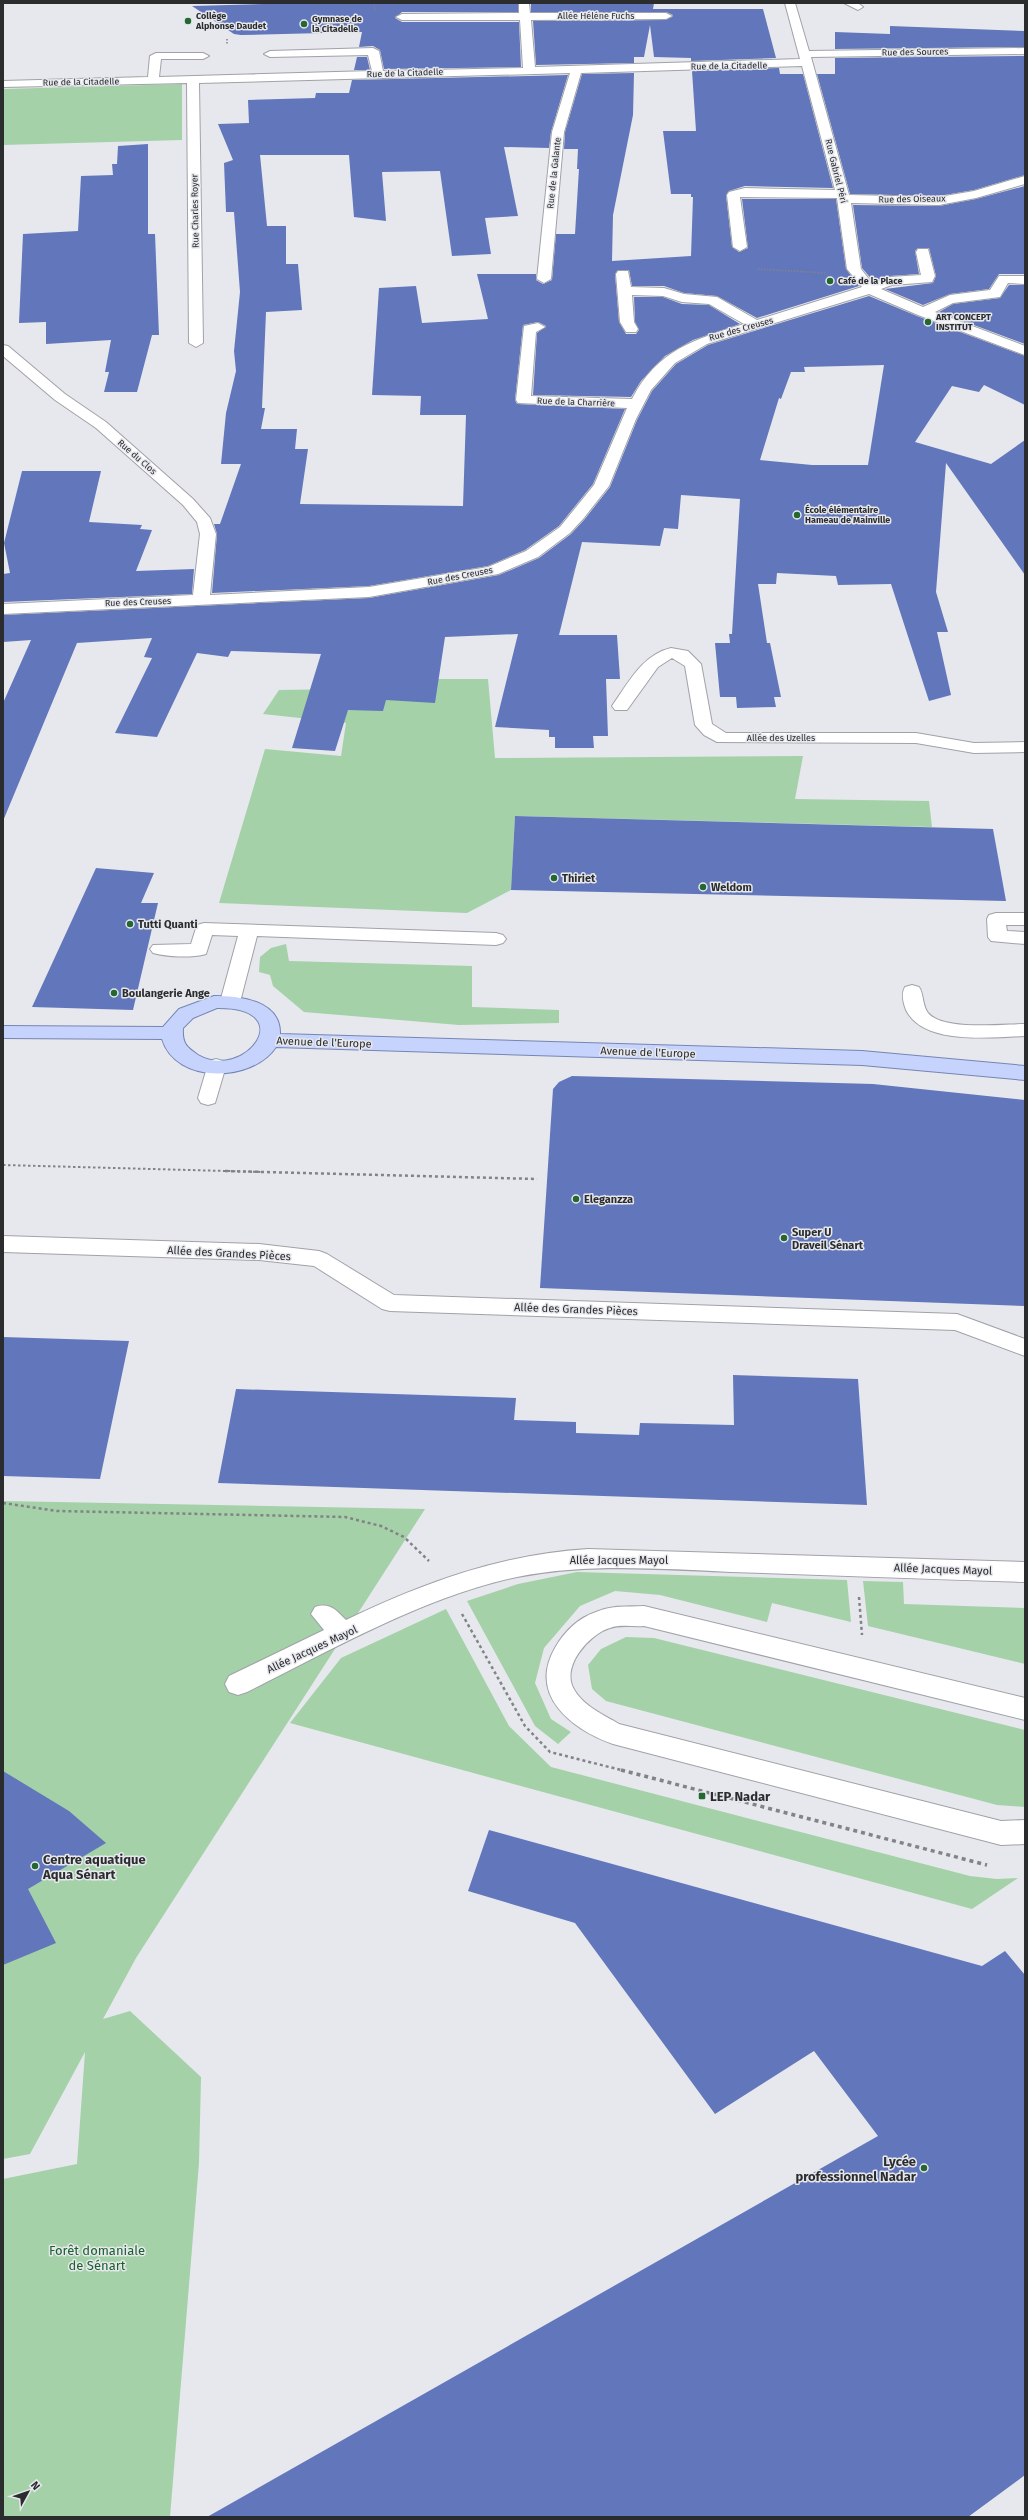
<svg xmlns="http://www.w3.org/2000/svg" width="1028" height="2520" font-family="'Fira Sans',sans-serif">
<rect width="100%" height="100%" fill="#e6e8ed"/>
<!-- green -->
<path fill="#a4d1a8" d="M182,84V140L3,145V89Z
M403,679H488L495,758L803,756L795,799L929,801L932,827L515,816L511,890L467,913L219,903L265,749L341,756L346,723L263,714L279,690L345,689Z
M286,944L289,961L472,966V1007L559,1010V1023L459,1025L304,1012L273,986L270,975L259,972L260,957L271,948Z
M3,1501L425,1509L136,1958L103,2019L130,2011L201,2077L199,2163L170,2517H3V2179L77,2164L85,2052L30,2154L3,2159Z
M577,1572L847,1580L851,1622L772,1603L767,1622L660,1595L615,1591L580,1606L544,1648L535,1683L551,1719L571,1732L558,1744L535,1726L467,1601L518,1584Z
M863,1581L903,1582L904,1604L1025,1608V1664L868,1626Z
M446,1609L509,1726L551,1767L970,1876L997,1879L1018,1878L972,1909L290,1723L341,1658Z
M626,1637L654,1638L1025,1730V1807L997,1805L606,1701L592,1689L588,1665L601,1649Z"/>
<!-- building -->
<path fill="#6276bb" fill-rule="evenodd" d="M304,3H518V12H402L395,18L402,22H519L521,67L384,69L380,50L373,46L359,47L362,32L241,35L234,34L192,6Z
M531,3H654L653,9H763L776,58L691,61V58L654,57L650,25L644,57H634V63L536,65L533,21L666,20L673,15L666,12H531Z
M890,26L1025,31V47L835,49V32L890,34Z
M1025,56V175L974,190L939,196L850,194L817,74H835V58Z
M357,57H367L370,70H354Z
M779,68L780,74H803L833,188L745,186L729,191L726,195L732,247L739,252L748,248L742,199H836L846,269L859,286L757,318L717,296L684,293L664,286H632L629,270H618L615,274L619,322L626,334H636L639,330L635,322L634,297H663L682,304L709,305L740,324L693,340L665,356L641,381L631,397L533,395L537,333L546,326L538,322L523,325L515,400L517,404L625,409L593,484L559,526L525,550L488,566L369,586L212,593L217,534L214,524H220L241,464H221L226,413L236,371L234,351L240,292L234,212H226L224,163L233,160L218,124L249,123L248,100L315,98L316,93H349L352,80L568,75L551,132L549,148L504,147L518,216L485,218L491,254L452,256L440,171L382,172L386,221L354,217L349,155H260L267,226H286V264H298L302,310L266,312L262,408H265L261,429H297L295,449H308L300,504L463,506L466,415H420L421,396L372,395L379,288L416,286L422,323L488,319L477,274H536V280L543,284L552,280L556,234H575L579,169H577L578,149H564L565,132L582,74L634,73L633,115L613,215L612,261L691,256L693,197H691V194H671L663,131H696L692,71Z
M148,144V234H155L159,335H152L137,392H104L109,372H105L111,340L46,344V322L19,323L23,234L78,231L81,176L113,175L112,164H117L118,146Z
M1025,186V274H999L989,289L950,294L923,305L885,289L933,283L936,276L929,248H918L915,251L919,274L890,276L873,281L862,268L853,205L939,206L976,199Z
M1009,285H1025V344L939,312L953,304L1000,298Z
M869,296L917,316L1025,356V405L984,385L979,392L952,386L915,442L991,464L1025,440V575L946,463L936,592L948,632H937L951,695L929,701L891,584L838,585L836,576L777,573L776,584H758L767,643H770L781,697H774L776,707L737,708L736,697H720L715,643H730L729,634H732L740,499L681,495L678,529L664,528L660,546L582,542L559,635H617L620,679H606L608,736H593L594,748H555V737H549V730L495,727L518,634L445,637L435,703L386,700L383,711L348,710L335,751L292,748L321,654L231,651L228,657L197,653L157,737L115,733L152,658L144,657L152,638L77,643L3,821V703L31,640L3,642V615L369,598L499,575L539,558L571,534L584,520L610,487L637,420L652,391L676,364L708,345ZM884,365L868,465H812L760,460L779,398L781,399L791,372H805L804,367Z
M22,471H101L89,522L142,525L140,529L152,530L136,571L194,569L192,594L3,602V574L10,573L4,543Z
M515,816L993,829L1006,901L511,890Z
M96,868L154,873L141,903H158L133,1010L32,1007Z
M572,1076L873,1084L1025,1100V1306L540,1288L553,1089L559,1082Z
M3,1337L129,1341L100,1479L3,1476Z
M733,1375L858,1379L867,1505L218,1483L236,1389L516,1398L514,1420L576,1422V1433L639,1435L640,1423L734,1425Z
M3,1771L69,1811L106,1843L28,1889L56,1943L3,1965Z
M489,1830L982,1966L1005,1951L1025,1975V2475L968,2517H207L878,2136L814,2051L715,2114L575,1923L468,1891Z"/>
<g fill="none" stroke-linecap="round" stroke-linejoin="round">
<defs>
<path id="minor" d="M519,3H529L530,13H666L672,16L666,19L531,20L535,67L800,59L785,3H795L809,51L1025,48V54L811,57L849,195L939,197L974,191L1025,176V184L976,198L939,205L851,203L861,269L872,283L890,277L921,275L916,252L918,249H928L935,276L932,282L892,285L881,289L923,307L950,295L990,290L999,276H1025V284L1008,283L1000,297L953,303L935,312L1025,346V355L918,315L869,294L707,344L675,363L651,390L636,419L609,486L583,519L570,533L538,557L498,574L369,597L3,614V604L193,595L200,534L197,522L183,505L96,428L55,400L3,356V345L8,346L65,394L106,422L193,499L210,518L216,534L210,595L369,587L488,567L526,551L560,527L594,485L627,408L518,403L516,400L524,326L538,323L545,327L536,332L531,396L632,399C657,350 695,339 744,324L709,304L682,302L663,296L632,295L634,322L638,329L636,332H626L620,322L616,274L618,271H628L631,287L664,288L684,294L717,297L757,320L862,287L847,269L837,198L740,197L747,247L740,251L733,247L727,195L729,192L745,188L835,190L802,66L581,73L564,132L551,279L544,283L537,279L552,132L570,73L199,83L203,343L196,347L189,343L187,83L3,87V81L148,77L150,56L156,53H203L209,56L203,59H161L159,77L372,71L368,55L270,57L264,54L270,51L373,48L379,51L383,71L523,68L520,20H402L396,17L402,14L519,13Z
M844,3H858L863,7L858,10Z
M671,648L688,651L701,664L712,724L726,733H916L974,743L1025,742V752L974,753L916,743L717,742L704,735L695,725L685,666L672,658L658,667L627,710H615L612,706C629,682 642,655 671,648Z
M996,913H1025V925H1006L1007,931L1025,932V944L991,941L988,937L987,919L989,915Z
M204,923L496,933L503,935L506,939L503,943L496,945L257,936L240,1002L237,1006L230,1008L223,1006L220,1002L238,936L212,935L206,954C191,958 168,957 153,953L150,949L153,945L191,944L197,925Z
M912,985L919,987C924,994 922,1005 928,1013C943,1031 1002,1024 1025,1024V1036C991,1037 924,1046 906,1010C903,1002 901,994 905,987Z
M216,1059L223,1061L226,1066L215,1103L208,1105L201,1103L198,1098L209,1061Z
M3,1236L259,1244L319,1251L327,1254L394,1295L957,1314L1025,1339V1356L955,1330L390,1311L382,1309L314,1266L259,1260L3,1252Z
M588,1549L1025,1562V1582C927,1579 829,1575 731,1572C660,1569 587,1563 517,1577C426,1596 331,1650 247,1692L238,1695L229,1692L225,1684L229,1676L324,1630L311,1614L315,1607C330,1602 336,1610 346,1620C423,1583 502,1554 588,1549Z
M644,1606L1025,1698V1720L644,1626C633,1627 620,1624 610,1628C589,1634 559,1668 575,1691C584,1706 604,1715 619,1724L1001,1821L1025,1820V1844L1001,1845L613,1744C571,1729 528,1695 555,1648C564,1632 578,1618 596,1612C612,1605 627,1607 644,1606Z"/>
<path id="major" d="M214,996C239,996 281,1000 280,1034L862,1051L1025,1066V1080L862,1065L276,1047C253,1082 176,1085 162,1039L3,1038V1026L163,1027L179,1009ZM217,1008C301,1007 245,1082 198,1055C186,1047 182,1043 183,1028L193,1018Z"/>
</defs>
<!-- minor casing -->
<use href="#minor" stroke="#a0a2a7" stroke-width="2"/>
<!-- major casing -->
<use href="#major" stroke="#7685b3" stroke-width="2"/>
<!-- path-far3 -->
<path stroke="#828386" stroke-width="1.5" stroke-dasharray="1.5 1.5" stroke-linecap="butt" d="M374,3L375,10
M227,39V45
M758,269L826,273"/>
<!-- path-far2 -->
<path stroke="#828386" stroke-width="2" stroke-dasharray="2.5 2.5" stroke-linecap="butt" d="M3,1165L263,1172"/>
<!-- path-far1 -->
<path stroke="#828386" stroke-width="2.5" stroke-dasharray="3 3" stroke-linecap="butt" d="M225,1171L537,1179
M3,1503L57,1511L345,1517L381,1526L404,1537L429,1561
M859,1597L862,1635
M462,1614L525,1726L550,1752L625,1771"/>
<!-- path -->
<path stroke="#828386" stroke-width="3.5" stroke-dasharray="4 4" stroke-linecap="butt" d="M621,1770L987,1865"/>
<!-- minor -->
<use href="#minor" fill="#fff" fill-rule="evenodd"/>
<!-- major -->
<use href="#major" fill="#c5d3fd" fill-rule="evenodd"/>
</g>
<!-- markers -->
<g fill="#246731" stroke="#e6e8ed" stroke-width="1.5">
<circle cx="188" cy="21" r="4"/>
<circle cx="304" cy="24" r="4"/>
<circle cx="830" cy="281" r="4"/>
<circle cx="928" cy="322" r="4"/>
<circle cx="797" cy="515" r="4"/>
<circle cx="554" cy="878" r="4"/>
<circle cx="703" cy="887" r="4"/>
<circle cx="130" cy="924" r="4"/>
<circle cx="114" cy="993" r="4"/>
<circle cx="576" cy="1199" r="4"/>
<circle cx="784" cy="1238" r="4"/>
<rect x="698" y="1792" width="8" height="8" rx="2"/>
<circle cx="35" cy="1866" r="4"/>
<circle cx="924" cy="2168" r="4"/>
</g>
<g text-anchor="middle" stroke-width="3" stroke-linejoin="round" paint-order="stroke">
<!-- far-poi labels -->
<g font-size="9" font-weight="bold" fill="#2b2c2e" stroke="#e6e8ed" text-anchor="start">
<text x="196" y="19">Collège<tspan x="196" dy="10">Alphonse Daudet</tspan></text>
<text x="312" y="22">Gymnase de<tspan x="312" dy="10">la Citadelle</tspan></text>
<text x="838" y="284">Café de la Place</text>
<text x="936" y="320">ART CONCEPT<tspan x="936" dy="10">INSTITUT</tspan></text>
<text x="805" y="513">École élémentaire<tspan x="805" dy="10">Hameau de Mainville</tspan></text>
</g>
<!-- far-street labels -->
<g font-size="9" fill="#2b2c2e" stroke="#e6e8ed">
<text x="596" y="19">Allée Héléne Fuchs</text>
<text transform="translate(915 52) rotate(-1)" y="3">Rue des Sources</text>
<text transform="translate(729 66) rotate(-1)" y="3">Rue de la Citadelle</text>
<text transform="translate(405 73) rotate(-2)" y="3">Rue de la Citadelle</text>
<text transform="translate(81 82) rotate(-1)" y="3">Rue de la Citadelle</text>
<text transform="translate(836 171) rotate(76)" y="3">Rue Gabriel Péri</text>
<text transform="translate(554 173) rotate(-84)" y="3">Rue de la Galante</text>
<text transform="translate(912 199) rotate(-1)" y="3">Rue des Oiseaux</text>
<text transform="translate(195 211) rotate(-91)" y="3">Rue Charles Royer</text>
<text transform="translate(741 329) rotate(-16)" y="3">Rue des Creuses</text>
<text transform="translate(576 402) rotate(2)" y="3">Rue de la Charrière</text>
<text transform="translate(137 457) rotate(41)" y="3">Rue du Clos</text>
<text transform="translate(460 576) rotate(-11)" y="3">Rue des Creuses</text>
<text transform="translate(138 602) rotate(-2)" y="3">Rue des Creuses</text>
<text x="781" y="741">Allée des Uzelles</text>
</g>
<!-- poi labels -->
<g font-size="11" font-weight="bold" fill="#2b2c2e" stroke="#e6e8ed" text-anchor="start">
<text x="562" y="882">Thiriet</text>
<text x="711" y="891">Weldom</text>
<text x="138" y="928">Tutti Quanti</text>
<text x="122" y="997">Boulangerie Ange</text>
<text x="584" y="1203">Eleganzza</text>
<text x="792" y="1236">Super U<tspan x="792" dy="13">Draveil Sénart</tspan></text>
</g>
<!-- street labels -->
<g font-size="11" fill="#2b2c2e" stroke="#e6e8ed">
<text transform="translate(324 1042) rotate(2)" y="4">Avenue de l'Europe</text>
<text transform="translate(648 1052) rotate(2)" y="4">Avenue de l'Europe</text>
<text transform="translate(229 1253) rotate(3)" y="4">Allée des Grandes Pièces</text>
<text transform="translate(576 1309) rotate(2)" y="4">Allée des Grandes Pièces</text>
<text x="619" y="1564">Allée Jacques Mayol</text>
<text transform="translate(943 1569) rotate(2)" y="4">Allée Jacques Mayol</text>
<text transform="translate(312 1649) rotate(-25)" y="4">Allée Jacques Mayol</text>
</g>
<!-- near-poi labels -->
<g font-size="13" font-weight="bold" fill="#2b2c2e" stroke="#e6e8ed" text-anchor="start">
<text x="710" y="1801">LEP Nadar</text>
<text x="43" y="1864">Centre aquatique<tspan x="43" dy="15">Aqua Sénart</tspan></text>
<text x="916" y="2166" text-anchor="end">Lycée<tspan x="916" dy="15">professionnel Nadar</tspan></text>
</g>
<!-- near-park labels -->
<g font-size="13" fill="#1a612a" stroke="#e6e8ed">
<text x="97" y="2255">Forêt domaniale<tspan x="97" dy="15">de Sénart</tspan></text>
</g>
</g>
<!-- border -->
<rect width="1028" height="2520" fill="none" stroke="#2b2c2e" stroke-width="8"/>
<!-- north arrow -->
<g transform="translate(28 2492) rotate(50)" stroke="#e6e8ed" stroke-width="3" paint-order="stroke">
<path d="M0-3L7 15L0 10L-7 15Z" fill="#2b2c2e"/>
<text y="-6" font-size="11" font-weight="bold" text-anchor="middle" fill="#2b2c2e">N</text>
</g>
</svg>
